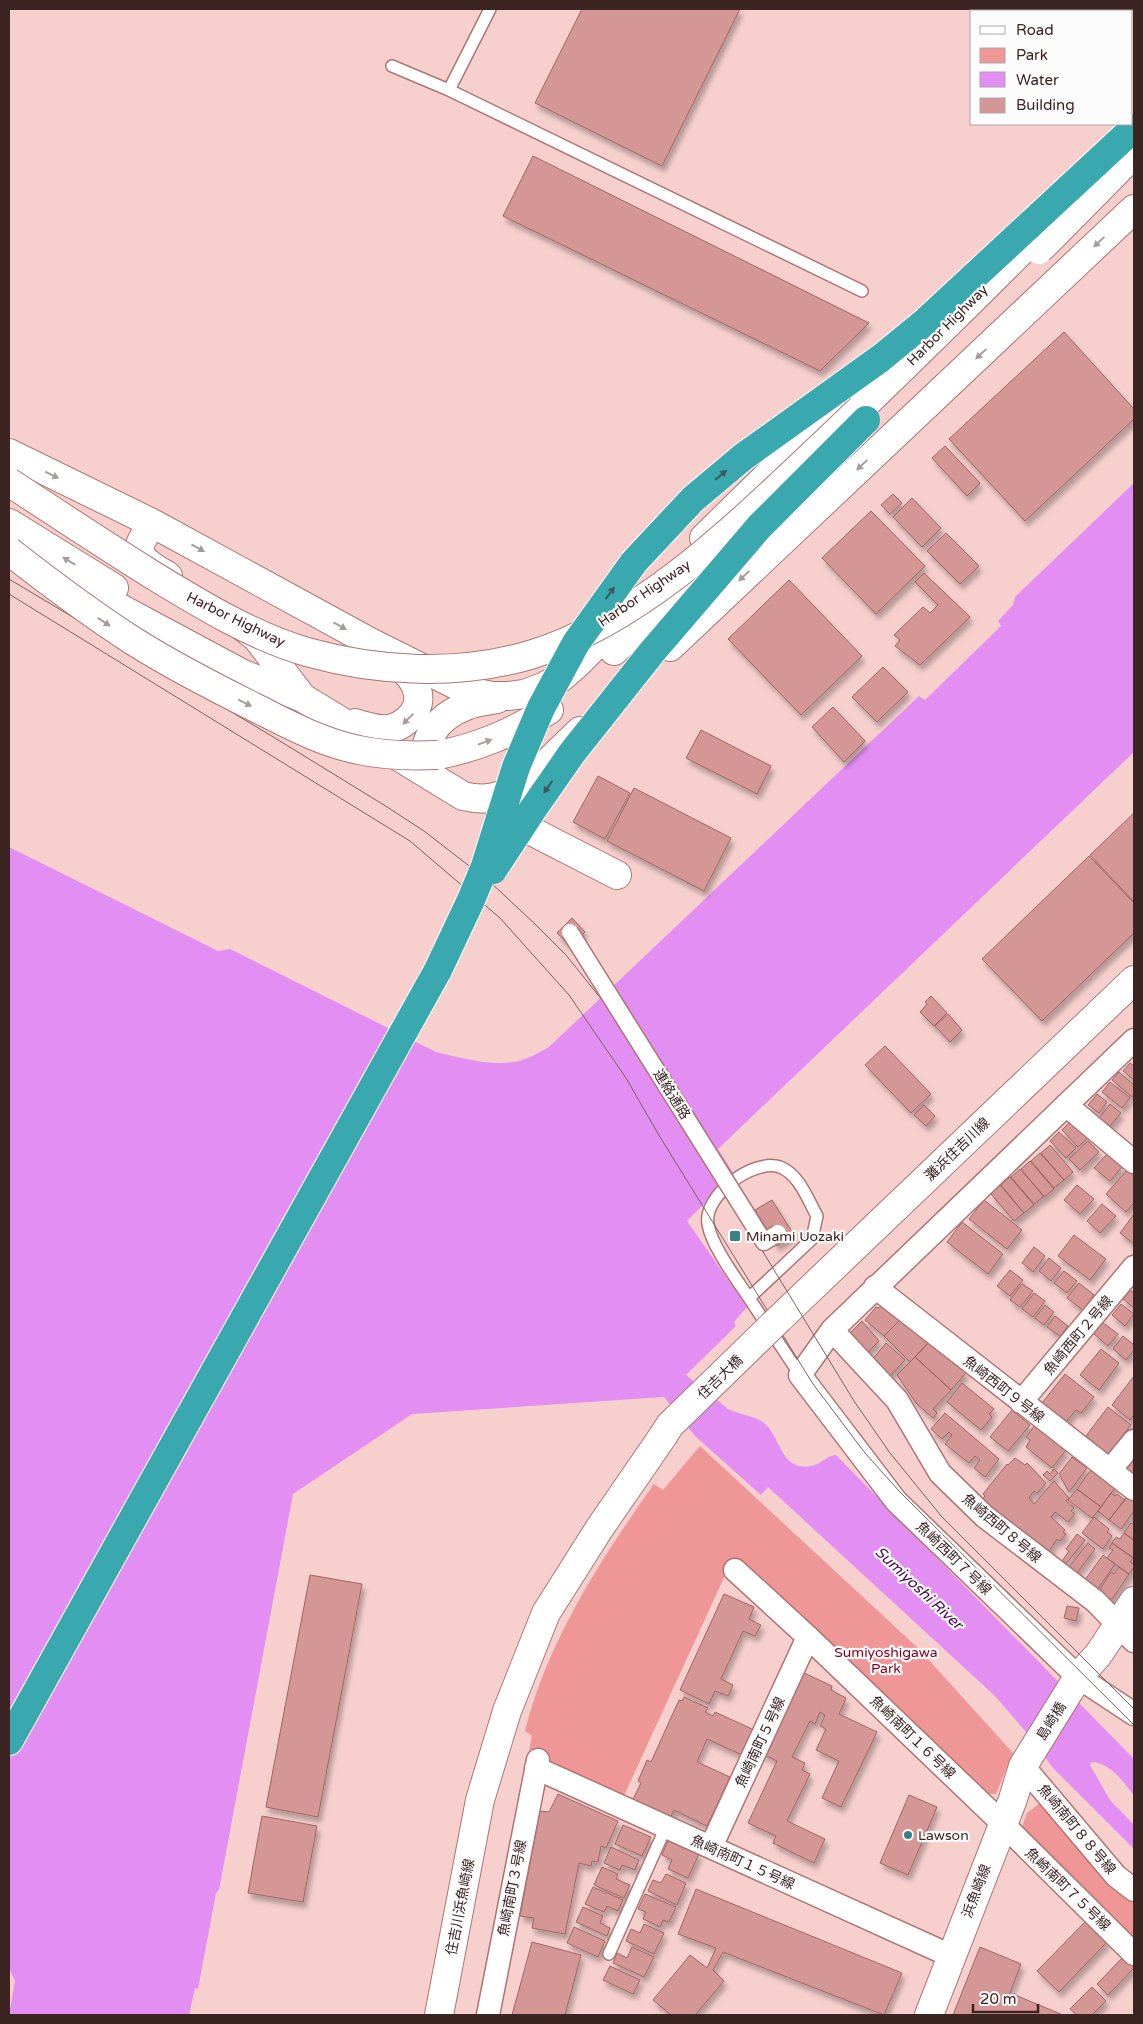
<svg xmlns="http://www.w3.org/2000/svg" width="1143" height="2024" font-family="'Varela Round','Noto Sans JP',sans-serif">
<defs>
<filter id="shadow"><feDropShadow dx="3" dy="5.5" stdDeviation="2.5" flood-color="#0004"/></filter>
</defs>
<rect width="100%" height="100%" fill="#f7d0ce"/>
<!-- green -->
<path fill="#ef9796" d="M700,1446L918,1648L1013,1753L996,1794H984L733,1558L622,1800L528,1756L532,1736L525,1731C548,1640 601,1559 654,1484L663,1490Z
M1039,1804L1111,1881L1134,1899V1947L1019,1835L1027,1813Z"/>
<!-- water -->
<path fill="#e38ef3" d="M1134,483V752L718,1149L734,1174L687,1221L747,1307L734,1322L736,1326L686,1375L728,1409C740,1415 753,1415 764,1423C782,1438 780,1472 812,1466C821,1464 826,1456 836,1455L1134,1759V1796C1124,1782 1110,1763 1092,1762L1090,1765L1110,1800L1134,1825V1849L1053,1768L1027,1733L995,1696L768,1487L761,1495L695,1436L664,1397L412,1414L293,1494L219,1890L216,1893L198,1989L195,1988L189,2015H9L15,1981L9,1968V847L218,951L230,949L436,1052C461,1058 500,1069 525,1059C533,1056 542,1051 549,1047L919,696L925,700L1001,626L998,621L1013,605L1015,597Z"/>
<!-- building -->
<path fill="#d49796" stroke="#9e6564" filter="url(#shadow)" d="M582,9H740L662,166L535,103Z
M533,156L869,323L820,371L503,216Z
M1064,332L1134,409V419L1025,521L949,439Z
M945,446L980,483L967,496L932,458Z
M893,494L902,503L890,514L881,505Z
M912,498L941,528L922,547L893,517Z
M871,511L925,566L876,614L822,558Z
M946,533L979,566L960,584L927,551Z
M924,573L970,617L920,665L895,646L900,640L894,635L923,607L930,613L938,605L915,582Z
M789,580L862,656L801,715L728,639Z
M883,667L908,692L877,722L852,697Z
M833,707L865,741L844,762L812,727Z
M701,730L771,766L757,794L686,758Z
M598,776L630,793L605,839L573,822Z
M634,788L731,838L704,891L607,841Z
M1134,813V902L1090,855Z
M1089,856L1134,903V933L1042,1021L982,959Z
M572,918L585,932L571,946L557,933Z
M931,996L947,1013L934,1026L920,1012L927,1004L925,1002Z
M948,1014L962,1030L950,1042L935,1026Z
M885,1046L931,1094L911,1113L865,1065Z
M1130,1063L1134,1066V1080L1123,1071Z
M1119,1072L1134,1085V1094L1132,1097L1112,1080Z
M1110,1082L1130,1098L1122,1108L1102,1092Z
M1097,1094L1107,1102L1099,1113L1088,1105Z
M1110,1104L1121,1113L1110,1126L1099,1118Z
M924,1105L935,1116L926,1126L914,1115Z
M1071,1121L1088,1138L1078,1147L1062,1130Z
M1059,1132L1076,1148L1066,1158L1050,1141Z
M1088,1141L1099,1152L1080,1170L1069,1159Z
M1050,1145L1073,1172L1064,1180L1041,1153Z
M1040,1153L1064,1180L1054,1188L1031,1161Z
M1107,1154L1122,1167L1110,1181L1094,1168Z
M1030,1161L1054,1189L1044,1197L1021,1169Z
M1020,1169L1044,1196L1034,1204L1011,1177Z
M1127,1170L1134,1176V1203L1126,1212L1106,1194Z
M1010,1177L1034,1205L1024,1213L1001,1185Z
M1000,1185L1024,1213L1014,1221L991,1194Z
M1077,1185L1094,1199L1080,1214L1064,1200Z
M772,1200L794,1235L777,1246L755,1210Z
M984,1200L1022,1230L1007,1249L969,1219Z
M1102,1204L1116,1216L1100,1233L1087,1221Z
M1134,1214V1244L1120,1233Z
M962,1222L1003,1254L988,1274L947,1242Z
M1074,1235L1106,1259L1090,1280L1058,1256Z
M1034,1247L1045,1256L1033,1272L1022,1263Z
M1049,1258L1061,1268L1051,1281L1039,1271Z
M1010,1270L1023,1280L1010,1296L997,1286Z
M1064,1271L1077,1281L1067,1293L1054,1283Z
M1079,1283L1094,1295L1083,1310L1067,1298Z
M1022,1284L1033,1291L1020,1307L1010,1300Z
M1130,1290L1134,1293V1308L1123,1299Z
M1034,1293L1045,1301L1033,1317L1022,1309Z
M1121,1304L1134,1314L1125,1326L1112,1315Z
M883,1305L900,1320L884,1336L865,1320L876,1307L879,1308Z
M1045,1305L1054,1312L1044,1325L1035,1318Z
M1055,1316L1068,1326L1060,1336L1047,1327Z
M900,1320L932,1339L910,1362L884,1336Z
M862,1321L879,1341L865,1355L847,1336Z
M1102,1322L1118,1334L1108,1346L1093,1333Z
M1123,1336L1134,1345V1350L1126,1360L1113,1349Z
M930,1341L966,1373L951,1390L915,1357Z
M886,1343L905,1360L890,1376L872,1360Z
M1101,1349L1119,1363L1099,1390L1080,1375Z
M915,1357L951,1390L933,1409L937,1413L933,1418L916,1403L897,1375Z
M1065,1374L1094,1397L1081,1413L1076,1410L1066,1422L1042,1403Z
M1134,1376V1415L1130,1420L1112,1405Z
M962,1383L994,1409L989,1414L992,1417L981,1430L947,1402Z
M1108,1407L1131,1425L1108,1454L1086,1436Z
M1012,1410L1030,1425L1008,1451L990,1437Z
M945,1413L999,1459L985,1477L974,1468L980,1460L975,1456L969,1463L945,1444L952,1435L949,1432L942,1439L931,1429Z
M1035,1425L1066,1450L1052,1468L1026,1447L1030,1440L1026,1437Z
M1134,1454V1476L1124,1468Z
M1072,1457L1087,1468L1069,1492L1059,1474Z
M1015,1458L1025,1465L1027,1463L1046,1483L1037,1493L1034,1491L1029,1498L1034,1504L1054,1481L1069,1498L1066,1501L1074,1508L1071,1511L1075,1514L1068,1522L1055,1512L1051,1517L1065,1530L1063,1532L1066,1534L1060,1541L1057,1539L1048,1553L980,1502L985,1496L983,1494L1007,1464L1008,1465Z
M1093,1467L1117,1485L1101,1507L1077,1489Z
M1054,1469L1058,1473L1050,1481L1043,1475L1047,1471L1050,1474Z
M1077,1489L1101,1507L1092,1518L1068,1500Z
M1111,1493L1115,1496L1117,1494L1125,1500L1109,1520L1098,1511Z
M1129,1494L1134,1498V1511L1121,1529L1109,1520Z
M1094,1517L1109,1529L1107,1532L1112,1536L1103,1549L1082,1533Z
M1131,1523L1134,1525V1540L1124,1533Z
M1124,1533L1134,1540V1558L1112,1543L1116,1537L1120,1539Z
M1077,1534L1085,1540L1066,1564L1062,1561L1069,1551L1066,1549Z
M1088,1543L1095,1549L1077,1573L1069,1567Z
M1112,1543L1133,1558L1130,1562L1134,1565V1567L1129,1574L1107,1558L1113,1550L1109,1548Z
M1103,1555L1115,1564L1095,1593L1082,1584Z
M1119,1567L1129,1574L1113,1598L1105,1601L1099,1591L1111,1572L1114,1574Z
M310,1575L362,1584L318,1817L266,1807Z
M724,1594L754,1607L749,1619L761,1625L755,1636L743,1631L721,1679L733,1685L728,1696L715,1691L709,1704L680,1690Z
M1067,1606L1079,1608L1076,1621L1064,1618Z
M802,1672L832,1686L831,1690L846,1698L839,1714L877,1732L841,1807L822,1798L839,1761L816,1750L826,1729L820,1726L825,1715L820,1712L815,1724L810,1721L792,1757L805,1763L802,1770L810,1774L787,1821L825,1839L814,1863L773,1843L776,1836L748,1823L777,1761L761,1753Z
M684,1697L708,1708L705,1712L713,1716L715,1712L754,1730L742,1755L707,1739L697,1762L730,1777L707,1826L674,1810L670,1819L632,1801L641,1783L638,1781L647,1760L651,1762L679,1700L682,1701Z
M558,1794L618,1821L606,1848L601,1846L598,1862L592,1861L591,1866L579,1863L565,1934L532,1928L534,1918L520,1916L540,1811L549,1812Z
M909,1795L937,1807L908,1875L880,1863Z
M262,1816L317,1826L303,1902L248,1893Z
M623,1825L651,1837L642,1856L615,1844Z
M668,1840L699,1854L688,1878L668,1869L672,1860L662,1855Z
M611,1847L639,1860L635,1870L622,1865L620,1870L604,1863Z
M602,1867L618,1874L616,1879L630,1885L624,1898L594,1885Z
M666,1874L686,1883L677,1905L648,1891L653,1880L661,1883Z
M593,1887L623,1900L618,1911L607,1906L604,1912L585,1904Z
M696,1889L902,1973L884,2015L723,1952L713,1970L724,1981L695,2015H671L653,2000L690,1955L707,1968L716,1948L678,1934Z
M645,1894L676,1907L669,1922L663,1920L660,1927L643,1919L646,1912L638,1909Z
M583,1907L603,1916L600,1923L610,1928L607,1936L576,1922Z
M1086,1921L1107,1942L1059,1992L1037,1971Z
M644,1924L664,1933L654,1954L626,1941L631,1929L640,1933Z
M574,1927L605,1941L598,1957L567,1943Z
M532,1942L581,1955L565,2015H512Z
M632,1947L654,1957L644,1977L613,1963L617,1953L627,1958Z
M980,1947L1021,1964L1008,1998L1013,2000L1015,1995L1063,2015H953Z
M1123,1957L1134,1968L1108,1995L1097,1984Z
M610,1966L640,1980L633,1994L603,1980Z
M1092,1987L1106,2001L1092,2015H1077L1070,2009Z"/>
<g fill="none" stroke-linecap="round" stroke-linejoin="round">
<defs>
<path id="service" d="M490,9L449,90L862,291
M392,66L449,90
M749,1298C737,1280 711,1245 708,1224C703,1196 753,1158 780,1167C799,1174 808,1200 817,1216L812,1239L749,1298L800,1375
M609,1954L666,1827"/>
<path id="minor" d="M1134,1040L832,1330L800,1375L896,1501L1078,1677L1134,1714
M1066,1105L1134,1162
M875,1287L1134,1489
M832,1330L897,1400L940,1473L984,1516L1095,1601L1134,1641
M1021,1402L1134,1267
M1110,1470L1134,1441
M735,1570L808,1637L1002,1823L1134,1954
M1023,1766L1116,1876L1134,1890
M536,1768L951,1956
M711,1847L808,1637
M488,2015L538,1760"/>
<path id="tertiary" d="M9,453L152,523L370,642L460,687L477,693L492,696H508L524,694L543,687L562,677L577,664L627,613
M9,523L114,588
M152,523C149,530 142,538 140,545C137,560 158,570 168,576
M704,538L868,377
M51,575L120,608L243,674L303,698L463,796C475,799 486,800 498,796C527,788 558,751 580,731
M243,627L257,638L302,697
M670,647L1134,209
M614,651L707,564
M355,723C377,730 395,735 412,715C418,708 420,699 417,690C414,677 402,668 393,660
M438,755C480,747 513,732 549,710
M431,774C415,745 437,717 466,706C475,702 487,701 497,699
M500,815L617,875
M779,1319L1134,980
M439,2015L480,1800L507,1711L546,1613L599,1529L663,1436
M929,2015L1013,1799L1023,1766L1078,1677L1098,1655L1134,1601"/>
<path id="motorway" d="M9,1741L438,970"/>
</defs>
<!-- service casing -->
<use href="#service" stroke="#af7573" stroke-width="14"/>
<!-- minor casing -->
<use href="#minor" stroke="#af7573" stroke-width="25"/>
<!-- tertiary casing -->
<use href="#tertiary" stroke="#af7573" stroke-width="30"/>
<!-- motorway casing -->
<use href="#motorway" stroke="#fff" stroke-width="30"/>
<!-- service -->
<use href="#service" stroke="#fff" stroke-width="11"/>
<!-- minor -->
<use href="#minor" stroke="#fff" stroke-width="22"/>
<!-- tertiary -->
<use href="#tertiary" stroke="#fff" stroke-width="28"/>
<!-- motorway -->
<use href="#motorway" stroke="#39a8af" stroke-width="28"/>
<!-- tram -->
<path stroke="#7d605f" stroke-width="1" d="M9,579L275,738L384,805L424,831L490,882L535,924L566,955L618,1020L718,1178L854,1401L890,1453L942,1517L1134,1709
M9,594L410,841L500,918L569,995L626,1078L660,1137L813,1384L865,1453L899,1491L1134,1725"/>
<defs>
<path id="pedestrian-bridge" d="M570,932L764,1242L778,1233"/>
<path id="tertiary-bridge" d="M1039,250L1134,154
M9,482C56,513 103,544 151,574C200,604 252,636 307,652C378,672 458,676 530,655C643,621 743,520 827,441C901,370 974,299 1046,226
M9,551C50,583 91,614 135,642C173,666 214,687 254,707C288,724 322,743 359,750C385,756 412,756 438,755
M663,1436L670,1425L779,1319"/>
<path id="motorway-bridge" d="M493,870L531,812L572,753L652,652L759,527L866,420
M438,970L471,900L485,866L516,767L541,708L576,643L634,562L693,499L743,457L881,358L925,322L1134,128"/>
</defs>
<!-- pedestrian-bridge casing -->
<use href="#pedestrian-bridge" stroke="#af7573" stroke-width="19" stroke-linecap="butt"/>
<!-- tertiary-bridge casing -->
<use href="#tertiary-bridge" stroke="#af7573" stroke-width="30" stroke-linecap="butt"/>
<!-- motorway-bridge casing -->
<use href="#motorway-bridge" stroke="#fff" stroke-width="30" stroke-linecap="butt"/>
<!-- pedestrian-bridge -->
<use href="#pedestrian-bridge" stroke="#fff" stroke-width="16"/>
<!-- tertiary-bridge -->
<use href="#tertiary-bridge" stroke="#fff" stroke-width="28"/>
<!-- motorway-bridge -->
<use href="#motorway-bridge" stroke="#39a8af" stroke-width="28"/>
</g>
<!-- one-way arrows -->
<defs><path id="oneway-solid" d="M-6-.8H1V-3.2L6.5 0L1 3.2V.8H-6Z" transform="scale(1.25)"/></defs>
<g fill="#a79c9c">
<use href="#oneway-solid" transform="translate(1099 242) rotate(137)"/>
<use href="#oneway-solid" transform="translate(981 354) rotate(137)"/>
<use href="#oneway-solid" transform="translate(862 465) rotate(137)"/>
<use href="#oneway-solid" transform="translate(52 475) rotate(26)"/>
<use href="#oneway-solid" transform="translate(198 548) rotate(29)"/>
<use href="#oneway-solid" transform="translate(69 561) rotate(-149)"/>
<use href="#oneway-solid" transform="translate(744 576) rotate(137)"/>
<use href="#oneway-solid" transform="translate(104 622) rotate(33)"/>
<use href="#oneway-solid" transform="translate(340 626) rotate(29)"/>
<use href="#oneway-solid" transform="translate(245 703) rotate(26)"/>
<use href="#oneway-solid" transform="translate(408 719) rotate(135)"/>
<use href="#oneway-solid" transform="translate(485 742) rotate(-20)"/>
</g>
<g fill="#3b595b">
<use href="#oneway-solid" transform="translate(721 475) rotate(-40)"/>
<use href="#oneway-solid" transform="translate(610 593) rotate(-54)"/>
<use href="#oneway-solid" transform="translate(548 787) rotate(125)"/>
</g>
<!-- markers -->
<g fill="#398186" stroke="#fcfcfc" stroke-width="2">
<rect x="729" y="1230" width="12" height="12" rx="2.5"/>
<circle cx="908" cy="1835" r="5"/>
</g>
<g text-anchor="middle" stroke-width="4.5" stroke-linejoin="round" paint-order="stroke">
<!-- street labels -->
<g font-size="14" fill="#3c2423" stroke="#fcfcfc">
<text transform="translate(947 325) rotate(-45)" y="5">Harbor Highway</text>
<text transform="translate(644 593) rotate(-34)" y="5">Harbor Highway</text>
<text transform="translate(236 619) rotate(26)" y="5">Harbor Highway</text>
<text transform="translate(672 1094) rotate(58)" y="5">連絡通路</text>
<text transform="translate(957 1149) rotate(-44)" y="5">灘浜住吉川線</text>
<text transform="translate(1078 1335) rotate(-50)" y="5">魚崎西町２号線</text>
<text transform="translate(720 1377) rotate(-44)" y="5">住𠮷大橋</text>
<text transform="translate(1004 1389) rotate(38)" y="5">魚崎西町９号線</text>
<text transform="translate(1002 1528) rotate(40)" y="5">魚崎西町８号線</text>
<text transform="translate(954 1558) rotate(44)" y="5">魚崎西町７号線</text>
<text transform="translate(1051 1721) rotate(-58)" y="5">島崎橋</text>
<text transform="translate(913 1737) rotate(44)" y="5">魚崎南町１６号線</text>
<text transform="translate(760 1742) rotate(-65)" y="5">魚崎南町５号線</text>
<text transform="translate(1077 1829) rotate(50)" y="5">魚崎南町８８号線</text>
<text transform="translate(743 1862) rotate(24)" y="5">魚崎南町１５号線</text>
<text transform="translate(512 1888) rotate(-79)" y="5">魚崎南町３号線</text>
<text transform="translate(1068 1889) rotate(44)" y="5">魚崎南町７５号線</text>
<text transform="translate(976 1891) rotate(-69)" y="5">浜魚崎線</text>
<text transform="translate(460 1907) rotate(-79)" y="5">住吉川浜魚崎線</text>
</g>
<!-- poi labels -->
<g font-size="14" fill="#3c2423" stroke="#fcfcfc" text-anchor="start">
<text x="746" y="1241">Minami Uozaki</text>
<text x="918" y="1840">Lawson</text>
</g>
<!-- park labels -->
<g font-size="14" fill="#84001d" stroke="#fcfcfc">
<text x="886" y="1657">Sumiyoshigawa<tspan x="886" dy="16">Park</tspan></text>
</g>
<!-- water labels -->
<g font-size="15" font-style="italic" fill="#440f4e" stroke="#fcfcfc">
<text transform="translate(919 1588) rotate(43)" y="5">Sumiyoshi River</text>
</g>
</g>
<!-- border -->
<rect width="1143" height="2024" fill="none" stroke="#3c2423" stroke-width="20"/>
<!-- legend -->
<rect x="970" y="10" width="162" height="115" fill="#fcfcfc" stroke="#afa6a5"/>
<rect x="980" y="26" width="25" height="8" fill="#ffffff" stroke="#afa6a5"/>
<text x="1016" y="35" font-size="15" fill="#3c2423">Road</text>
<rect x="980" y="48" width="25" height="15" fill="#ef9796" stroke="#afa6a5"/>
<text x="1016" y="60" font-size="15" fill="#3c2423">Park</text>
<rect x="980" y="72" width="25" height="15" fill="#e38ef3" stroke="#afa6a5"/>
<text x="1016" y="85" font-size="15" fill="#3c2423">Water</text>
<rect x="980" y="98" width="25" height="15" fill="#d49796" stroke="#afa6a5"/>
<text x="1016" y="110" font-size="15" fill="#3c2423">Building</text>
<!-- scale -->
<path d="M973 2004v8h65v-8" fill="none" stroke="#3c2423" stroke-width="2.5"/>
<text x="980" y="2004" font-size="15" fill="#3c2423" stroke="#fcfcfc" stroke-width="4" paint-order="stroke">20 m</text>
</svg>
